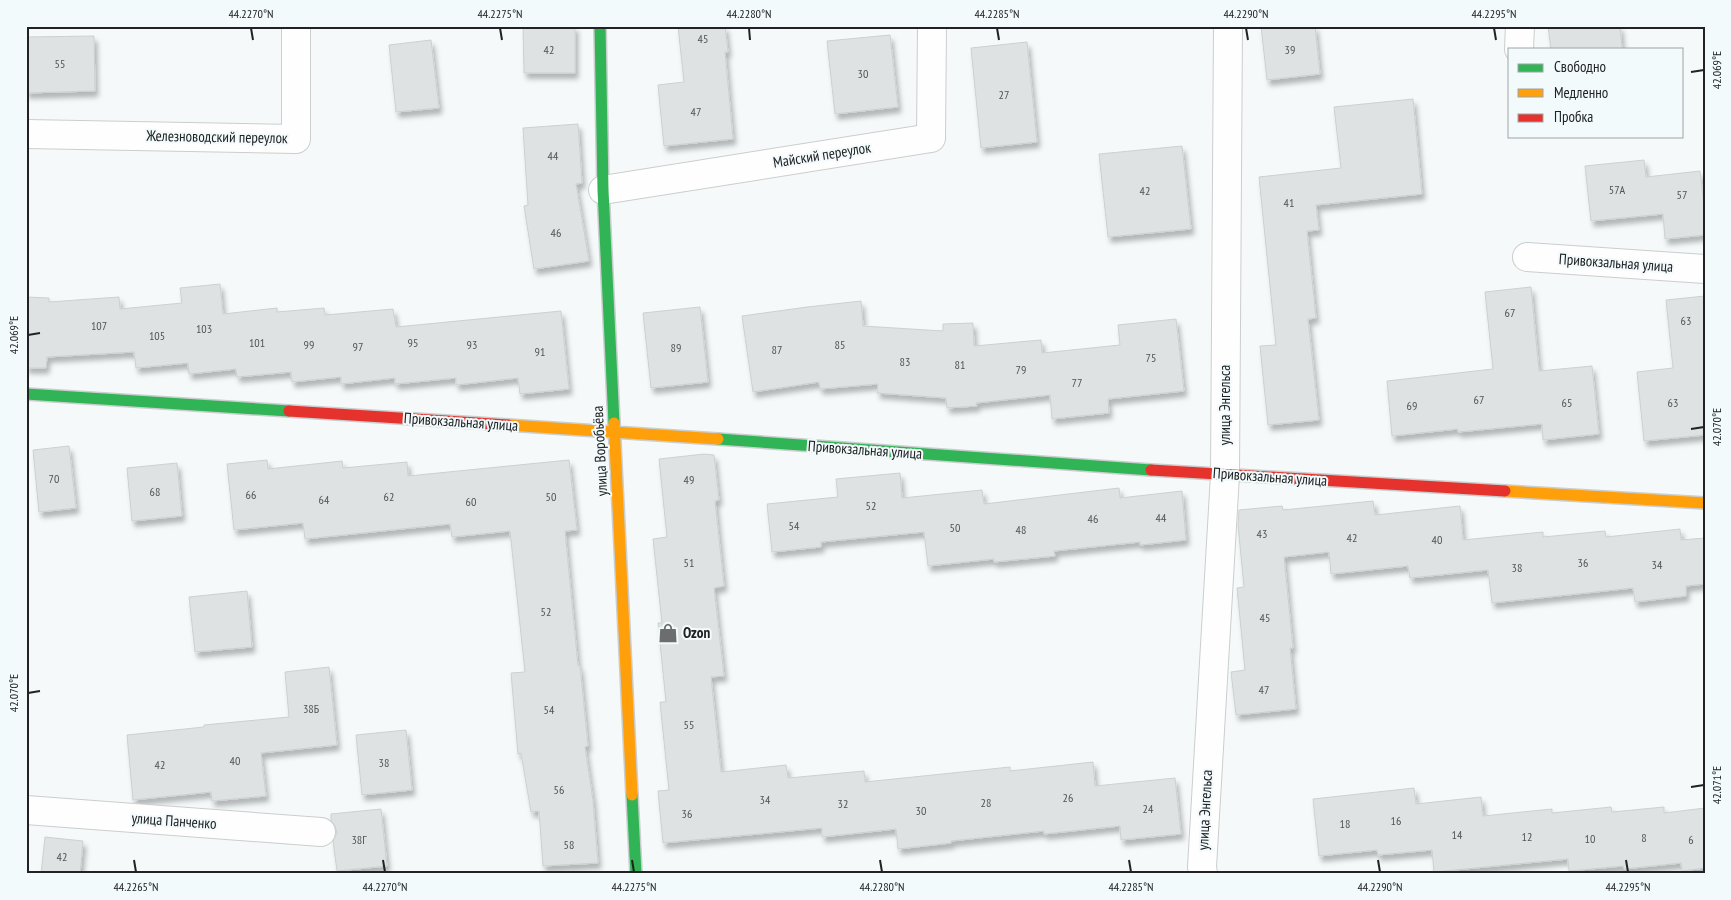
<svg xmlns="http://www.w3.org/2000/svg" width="1731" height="900" font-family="'PT Sans Narrow',sans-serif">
<defs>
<filter id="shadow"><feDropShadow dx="3" dy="5.5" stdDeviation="2.5" flood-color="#0004"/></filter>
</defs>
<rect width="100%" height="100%" fill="#f5f9fa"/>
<!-- building -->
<path fill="#dfe2e2" stroke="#cdd0d0" filter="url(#shadow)" d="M523,26H575V73H524Z
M678,26H725L728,52H725L733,139L664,146L658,85L684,82Z
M1261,26H1315L1320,74L1267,80Z
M1548,26H1620L1622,49H1551Z
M890,35L898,107L835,114L827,41Z
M94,36L95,91L26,93V37Z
M431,40L439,108L396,112L389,45Z
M1027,42L1037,142L981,148L971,48Z
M1413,99L1422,194L1316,205L1319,230L1307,231L1316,318L1308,319L1319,420L1268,425L1260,346L1276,345L1259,177L1341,168L1334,107Z
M578,124L582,183L576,184L589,261L534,269L524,206L528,205L523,128Z
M1182,146L1191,229L1108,237L1099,154Z
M1644,160L1646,177L1700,171L1705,215V235L1665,239L1663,214L1591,221L1585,166Z
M220,284L223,314L277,308V312L324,308L325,315L393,309L396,327L561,311L569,389L520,394L518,378L456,385V378L395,384V378L341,384V377L292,382L291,372L237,377L236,369L189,374L188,363L136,368L134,352L47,357L46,368H26V297L49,298V302L119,297L120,309L182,303L180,288Z
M1531,287L1539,371L1592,366L1599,434L1543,440L1542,424L1458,432V429L1392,436L1387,381L1493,369L1485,292Z
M1705,296V435L1644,441L1637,372L1673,368L1666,300Z
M861,301L863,326L943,331V324L973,323L974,346L1041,340L1042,353L1120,345L1118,325L1176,319L1184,391L1108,399L1109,413L1052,419L1050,395L976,403L977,406L947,408L946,398L877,393L878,384L820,389L819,382L753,392L742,316L807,307Z
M700,307L708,382L651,388L643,313Z
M69,446L76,508L39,512L33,450Z
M704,454L714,455L719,500L715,501L724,586L714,588L724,676L711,677L721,772L786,765L788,778L864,771L865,782L1010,767V771L1093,762L1095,786L1175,778L1181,834L1121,840L1120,826L1044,834V831L951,841V843L898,849L896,829L822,837V828L663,843L658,791L669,790L660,702H666L658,623H662L653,539L667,537L659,459Z
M267,460L268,469L342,461L343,468L407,462L408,476L569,460L577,530L565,531L578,666H580L588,746L585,747L593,801L598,863L543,866L539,811L531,812L521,753L518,754L511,673L525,672L510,531L452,537L450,524L305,539L303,523L234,530L227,464Z
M177,463L182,516L132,521L127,468Z
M900,473L902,498L982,490L984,504L1119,488L1120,498L1182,491L1186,540L1140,545V542L1054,551L1055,556L994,562V559L928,566L924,532L821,542V547L772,552L767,504L838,497L836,479Z
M1373,501L1375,515L1460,506L1463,540L1543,532V537L1605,531L1606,537L1680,529L1681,540L1705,538V584L1686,586V596L1635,602L1633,588L1492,603L1488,570L1410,578L1408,566L1331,574L1329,552L1284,557L1293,648H1290L1296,709L1236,715L1231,672L1245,670L1237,588L1244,587L1238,525L1239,510L1282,506L1283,510Z
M247,591L252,647L195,652L189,597Z
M329,667L337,745L261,753L266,796L212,801L211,792L133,800L127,735L204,727V725L289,717L285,672Z
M406,730L412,790L362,795L356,735Z
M1414,788L1416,804L1481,797L1483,816L1552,809V813L1611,807L1612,812L1664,807V813L1705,808V868L1682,871L1681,863L1624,869L1623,866L1569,871L1568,859L1434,872L1432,850L1378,855L1377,850L1319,856L1313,799Z
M381,809L387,866L337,871L333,841L337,833L335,826L331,821V814Z
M45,837L83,841L80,874H41Z"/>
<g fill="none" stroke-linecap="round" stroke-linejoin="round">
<defs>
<path id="street" d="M1519,49L1520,26
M26,134L296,139V26
M603,190L931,138L932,26
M1527,257L1705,269
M26,810L321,832
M1203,874L1202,867L1225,475L1228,26"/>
<path id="fast" d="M600,26L603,190L614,423
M26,394L289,411
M718,439L1151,470
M632,795L636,874"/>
<path id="slow" d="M614,423L632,795
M508,425L718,439
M1505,491L1705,503"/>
<path id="jam" d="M289,411L508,425
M1151,470L1505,491"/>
</defs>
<!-- street casing -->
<use href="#street" stroke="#cbcece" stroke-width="30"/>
<!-- fast casing -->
<use href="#fast" stroke="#cbcece" stroke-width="14"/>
<!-- slow casing -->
<use href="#slow" stroke="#cbcece" stroke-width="14"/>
<!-- jam casing -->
<use href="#jam" stroke="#cbcece" stroke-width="14"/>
<!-- street -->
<use href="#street" stroke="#fefefe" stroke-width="28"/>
<!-- fast -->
<use href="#fast" stroke="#30b455" stroke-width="11"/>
<!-- slow -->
<use href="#slow" stroke="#ff9f0a" stroke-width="11"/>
<!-- jam -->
<use href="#jam" stroke="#e5322d" stroke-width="11"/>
</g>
<!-- ticks -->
<path fill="none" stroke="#202223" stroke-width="2" d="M251,28L253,40M500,28L502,40M749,28L750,40M997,28L999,40M1246,28L1248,40M1494,28L1496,40M1691,72L1704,70M28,335L40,333M1691,429L1704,427M28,693L40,691M1691,787L1704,785M134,860L136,872M383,860L385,872M632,860L634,872M880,860L882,872M1129,860L1131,872M1378,860L1380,872M1626,860L1628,872"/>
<!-- icons -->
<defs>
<symbol id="shop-bare" viewBox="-9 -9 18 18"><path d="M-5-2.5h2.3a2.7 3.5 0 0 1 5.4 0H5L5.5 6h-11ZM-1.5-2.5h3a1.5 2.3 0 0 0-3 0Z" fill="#6b6d6e" stroke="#f3fafc" stroke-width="2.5" paint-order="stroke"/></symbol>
</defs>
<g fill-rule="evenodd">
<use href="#shop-bare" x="654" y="619" width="28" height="28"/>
</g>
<g text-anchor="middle" stroke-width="4" stroke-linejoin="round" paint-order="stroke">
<!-- number labels -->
<g font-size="12" fill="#515354">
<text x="703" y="43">45</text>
<text x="549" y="54">42</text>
<text x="1290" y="54">39</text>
<text x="60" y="68">55</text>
<text x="863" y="78">30</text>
<text x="1004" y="99">27</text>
<text x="696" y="116">47</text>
<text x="553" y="160">44</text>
<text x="1617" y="194">57А</text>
<text x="1145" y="195">42</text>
<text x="1682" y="199">57</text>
<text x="1289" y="207">41</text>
<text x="556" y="237">46</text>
<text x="1510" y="317">67</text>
<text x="1686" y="325">63</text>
<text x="99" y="330">107</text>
<text x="204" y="333">103</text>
<text x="157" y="340">105</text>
<text x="257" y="347">101</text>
<text x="413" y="347">95</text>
<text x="309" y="349">99</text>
<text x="472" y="349">93</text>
<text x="840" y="349">85</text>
<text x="358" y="351">97</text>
<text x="676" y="352">89</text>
<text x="777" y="354">87</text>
<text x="540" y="356">91</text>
<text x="1151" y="362">75</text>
<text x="905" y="366">83</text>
<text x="960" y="369">81</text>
<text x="1021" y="374">79</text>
<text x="1077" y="387">77</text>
<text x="1479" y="404">67</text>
<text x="1567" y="407">65</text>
<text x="1673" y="407">63</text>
<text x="1412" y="410">69</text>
<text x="54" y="483">70</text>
<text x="689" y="484">49</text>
<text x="155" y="496">68</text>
<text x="251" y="499">66</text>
<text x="389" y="501">62</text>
<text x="551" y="501">50</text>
<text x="324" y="504">64</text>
<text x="471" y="506">60</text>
<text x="871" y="510">52</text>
<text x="1161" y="522">44</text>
<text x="1093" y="523">46</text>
<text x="794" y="530">54</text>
<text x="955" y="532">50</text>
<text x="1021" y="534">48</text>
<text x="1262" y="538">43</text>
<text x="1352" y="542">42</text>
<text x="1437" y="544">40</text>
<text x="689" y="567">51</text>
<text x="1583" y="567">36</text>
<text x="1657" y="569">34</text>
<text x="1517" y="572">38</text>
<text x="546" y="616">52</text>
<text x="1265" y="622">45</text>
<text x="1264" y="694">47</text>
<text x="311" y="713">38Б</text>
<text x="549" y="714">54</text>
<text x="689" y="729">55</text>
<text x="235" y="765">40</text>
<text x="384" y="767">38</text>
<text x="160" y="769">42</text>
<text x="559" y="794">56</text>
<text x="1068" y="802">26</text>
<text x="765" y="804">34</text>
<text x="986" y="807">28</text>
<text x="843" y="808">32</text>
<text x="1148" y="813">24</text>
<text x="921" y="815">30</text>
<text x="687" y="818">36</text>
<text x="1396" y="825">16</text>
<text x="1345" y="828">18</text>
<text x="1457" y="839">14</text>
<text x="1527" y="841">12</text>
<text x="1644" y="842">8</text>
<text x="1590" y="843">10</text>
<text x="359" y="844">38Г</text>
<text x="1691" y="844">6</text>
<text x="569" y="849">58</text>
<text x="62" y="861">42</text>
</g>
<!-- street labels -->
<g font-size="15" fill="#202223" stroke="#f3fafc">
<text transform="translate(217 137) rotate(1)" y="5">Железноводский переулок</text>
<text transform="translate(822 155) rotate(-9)" y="5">Майский переулок</text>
<text transform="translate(1616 263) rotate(4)" y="5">Привокзальная улица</text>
<text transform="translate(1225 405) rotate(-90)" y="5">улица Энгельса</text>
<text transform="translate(461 422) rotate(4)" y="5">Привокзальная улица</text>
<text transform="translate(865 450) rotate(4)" y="5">Привокзальная улица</text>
<text transform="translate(600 451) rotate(-93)" y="5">улица Воробьёва</text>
<text transform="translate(1270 477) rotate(4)" y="5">Привокзальная улица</text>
<text transform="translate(1205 810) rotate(-87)" y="5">улица Энгельса</text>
<text transform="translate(174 821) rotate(4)" y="5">улица Панченко</text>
</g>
<!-- poi labels -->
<g font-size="15" font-weight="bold" fill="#202223" stroke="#f3fafc" text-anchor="start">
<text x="683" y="638">Ozon</text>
</g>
</g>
<!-- border -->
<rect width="1731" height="900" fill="none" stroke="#f3fafc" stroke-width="55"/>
<!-- legend -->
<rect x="1508" y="48" width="175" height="90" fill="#f3fafc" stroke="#9fa4a5"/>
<rect x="1518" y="64" width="25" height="8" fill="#30b455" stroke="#9fa4a5"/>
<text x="1554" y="72" font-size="15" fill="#202223">Свободно</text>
<rect x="1518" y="89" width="25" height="8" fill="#ff9f0a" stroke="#9fa4a5"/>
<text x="1554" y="98" font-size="15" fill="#202223">Медленно</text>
<rect x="1518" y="114" width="25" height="8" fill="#e5322d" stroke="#9fa4a5"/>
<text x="1554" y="122" font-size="15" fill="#202223">Пробка</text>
<rect x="28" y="28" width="1676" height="844" fill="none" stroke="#202223" stroke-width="2"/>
<g font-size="12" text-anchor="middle" fill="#202223">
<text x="251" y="18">44.2270°N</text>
<text x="500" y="18">44.2275°N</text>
<text x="749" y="18">44.2280°N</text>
<text x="997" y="18">44.2285°N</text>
<text x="1246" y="18">44.2290°N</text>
<text x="1494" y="18">44.2295°N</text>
<text transform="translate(1717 70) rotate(-90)" y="4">42.069°E</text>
<text transform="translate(14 335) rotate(-90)" y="4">42.069°E</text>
<text transform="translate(1717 427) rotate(-90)" y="4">42.070°E</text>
<text transform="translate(14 693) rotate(-90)" y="4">42.070°E</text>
<text transform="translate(1717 785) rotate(-90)" y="4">42.071°E</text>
<text x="136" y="891">44.2265°N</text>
<text x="385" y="891">44.2270°N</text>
<text x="634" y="891">44.2275°N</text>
<text x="882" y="891">44.2280°N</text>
<text x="1131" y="891">44.2285°N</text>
<text x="1380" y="891">44.2290°N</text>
<text x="1628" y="891">44.2295°N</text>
</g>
</svg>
